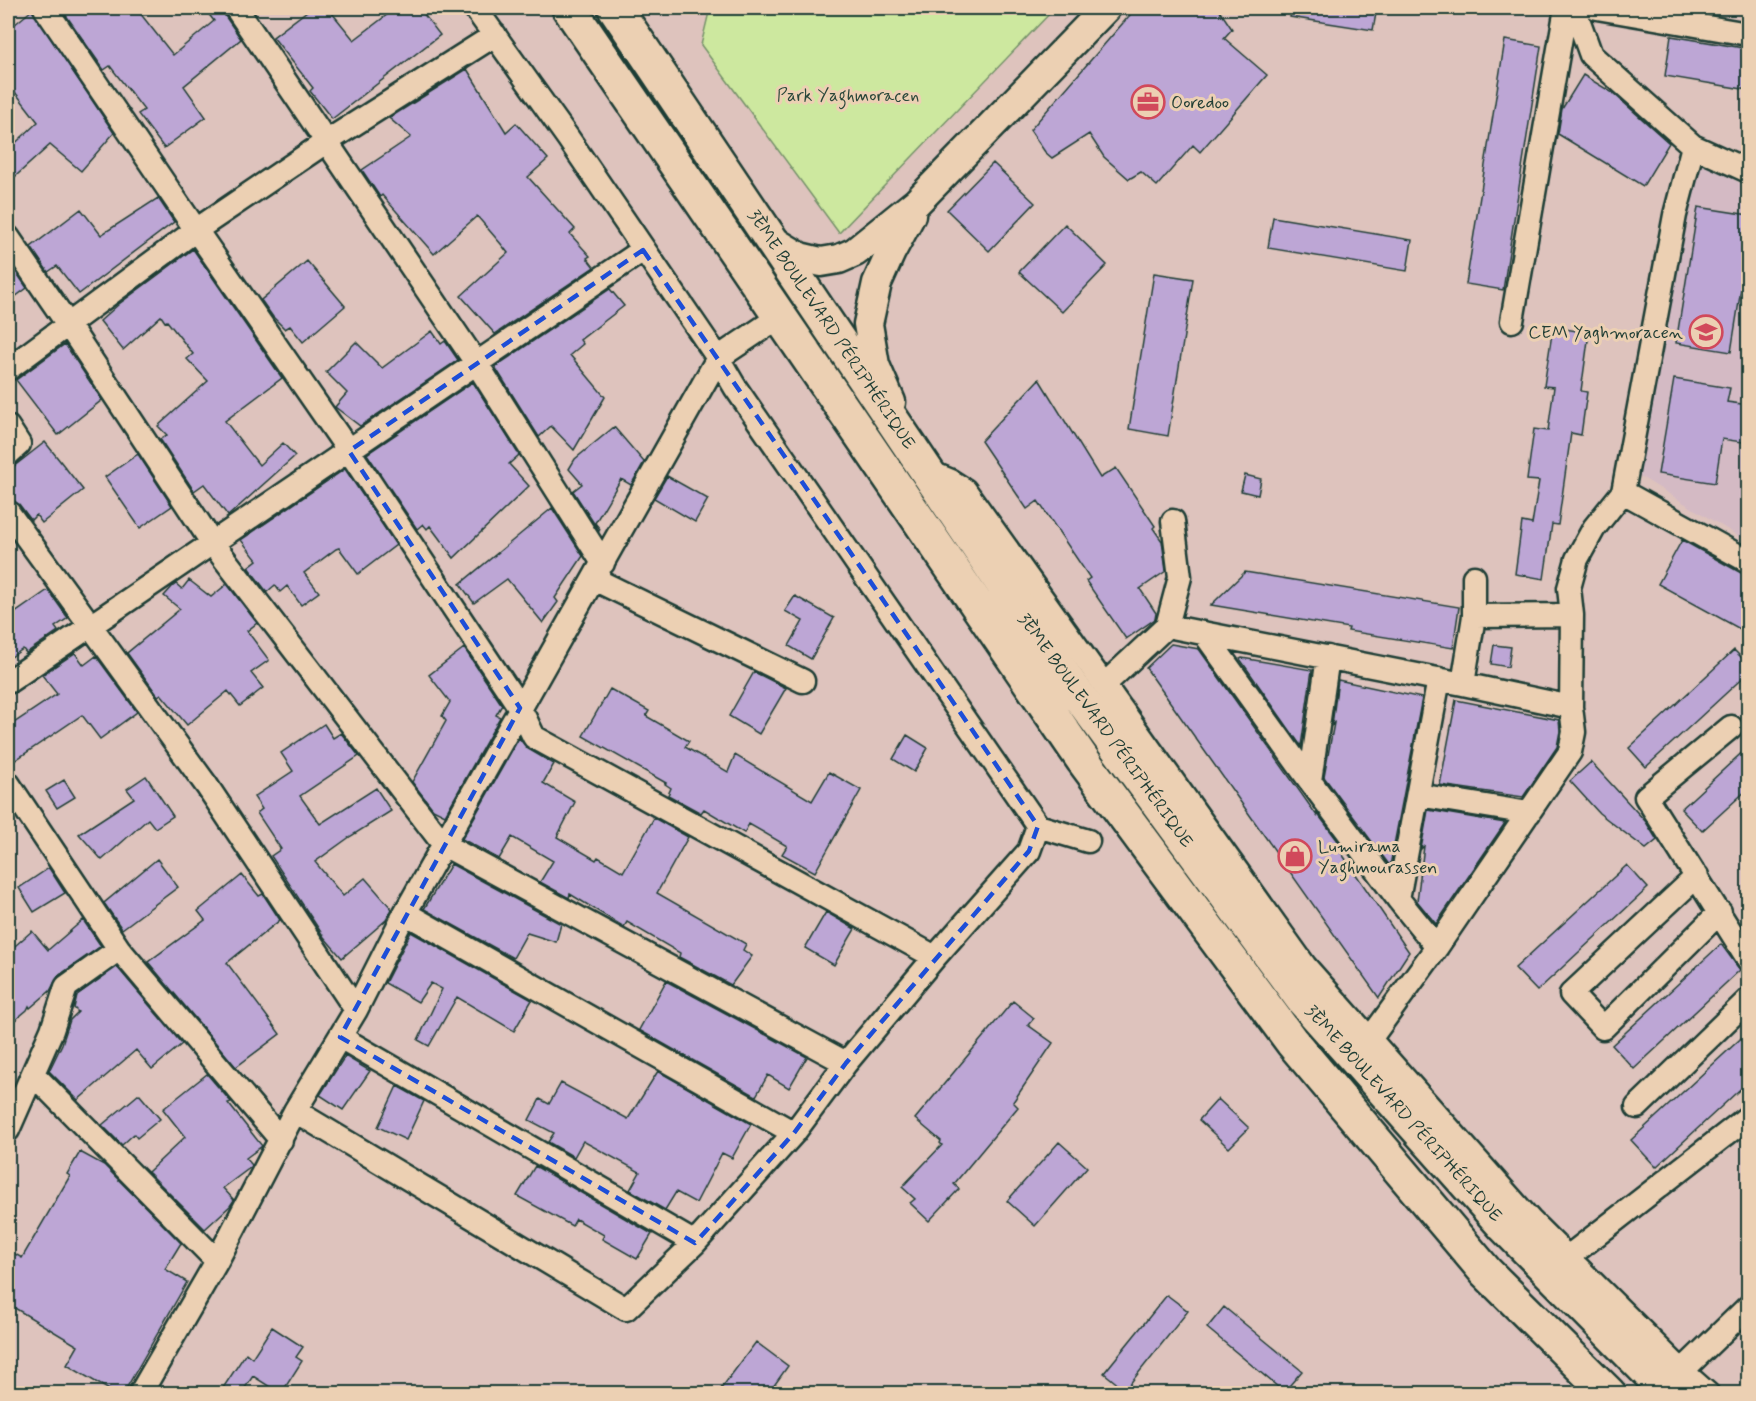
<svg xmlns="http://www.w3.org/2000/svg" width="1756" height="1401" font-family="Mynerve,sans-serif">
<rect width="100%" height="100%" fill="#dec3bd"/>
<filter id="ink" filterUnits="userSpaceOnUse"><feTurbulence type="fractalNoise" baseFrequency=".0167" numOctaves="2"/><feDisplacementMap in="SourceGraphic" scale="12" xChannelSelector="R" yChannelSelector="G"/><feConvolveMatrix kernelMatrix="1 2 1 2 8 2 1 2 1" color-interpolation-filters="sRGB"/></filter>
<g filter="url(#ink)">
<!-- built -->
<path fill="#d4bac4" d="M1696,157L1748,188V542L1638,475Z"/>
<!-- green -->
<path fill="#cde89f" stroke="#76926a" stroke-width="1.5" d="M710,8H1055L839,233L701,45Z"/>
<!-- building -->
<path fill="#bda6d5" stroke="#1f3d34" stroke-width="1.5" d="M61,8H136L173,55L214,21L204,8H223L225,16L241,39L184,86L206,117L164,148L138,114L144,110L110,66L104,70Z
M311,8H328L354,40L396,8H419L440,35L332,119L310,91L313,88L273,37Z
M1136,8H1218L1232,29L1224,38L1267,75L1200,152L1193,145L1157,186L1141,172L1129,179L1104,157L1089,134L1052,158L1045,152L1030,130Z
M1291,8H1377L1373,30L1290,17Z
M32,10L114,133L81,171L50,145L8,183V150L38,122L8,83V30Z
M1671,36L1749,49V90L1665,76Z
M1505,40L1541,46L1503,290L1466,284Z
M467,69L506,132L516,123L548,159L528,177L575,229L570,234L590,256L587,258L594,267L495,334L461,296L508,253L501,244L477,216L434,254L382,195L380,197L362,170L411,137L389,118Z
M1583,75L1613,93L1669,143L1643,186L1558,134L1562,109Z
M993,163L1035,203L989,251L947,210Z
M158,198L174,222L79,294L57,266L48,272L31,247L81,209L101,235Z
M1698,207L1749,215V239L1731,352L1676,343Z
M1273,217L1412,240L1407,271L1268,248Z
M1065,224L1107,265L1062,312L1019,272Z
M193,249L282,378L225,421L259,465L283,443L295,456L228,516L204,484L194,491L160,439L167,435L158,426L208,381L187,359L193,354L167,321L165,322L161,316L123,350L100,321L119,304Z
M8,260L27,288L8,302Z
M307,261L345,306L303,342L290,326L285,329L273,317L261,300Z
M1154,273L1193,279L1168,436L1129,429Z
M610,289L624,306L580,340L583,344L570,355L605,397L574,450L551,426L539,437L495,367Z
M1553,327L1589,333L1581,391L1587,392L1581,435L1571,433L1558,525L1552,524L1544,579L1515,574L1522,522L1532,524L1539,481L1527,480L1534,429L1548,431L1554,387L1544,386Z
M432,331L441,344L445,341L458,360L360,426L335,407L347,393L326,372L356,342L382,368Z
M65,344L102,400L58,435L16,380Z
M1039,379L1100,478L1116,468L1155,526L1153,528L1162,541L1166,571L1140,589L1156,613L1155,619L1126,639L1086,581L1090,578L1038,501L1027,509L981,441Z
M1674,379L1730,388L1727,402L1749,405V443L1722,439L1715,483L1658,474Z
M473,382L519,455L509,464L529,486L454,558L430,526L427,529L423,524L417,529L367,454Z
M614,427L644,462L631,485L621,479L595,523L600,529L599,531L573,491L582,484L569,469L575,459Z
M45,442L83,490L42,523L36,515L31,520L19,504L8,499V471Z
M138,454L172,506L140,528L105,477Z
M345,469L396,545L358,574L339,548L336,549L304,573L319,592L301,605L287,586L280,592L275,585L267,592L248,567L257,560L241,540Z
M1245,475L1261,479L1258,495L1241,491Z
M667,476L708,499L695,522L654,498Z
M552,508L583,556L555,598L558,602L543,623L507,579L474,603L460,584Z
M1682,540L1741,573L1749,574V614L1740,629L1658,584Z
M1245,572L1459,607L1453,648L1348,631L1349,628L1211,605Z
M189,580L211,597L227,584L257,623L247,631L269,660L251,673L263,688L240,706L228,691L187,725L161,694L158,696L127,653L180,609L164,596L172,587L176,584L182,589Z
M48,590L68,618L55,627L58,631L26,653L23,649L8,659V618Z
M795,596L834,618L811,659L789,646L803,621L785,611Z
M1171,644L1199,649L1317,816V813L1344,849L1340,851L1409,952L1379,998L1146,668Z
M1494,645L1511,647L1508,667L1491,664Z
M464,648L502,705L496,715L500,717L445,815L433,809L412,782L446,721L442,716L450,702L429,675Z
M1734,650L1749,665V672L1646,767L1629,748Z
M75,653L84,665L96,656L137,712L100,739L82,715L8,765V727L57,694L42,675Z
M1242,658L1312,670L1301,746L1240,659Z
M754,672L786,688L759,734L729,716Z
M1338,680L1422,698L1390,866L1324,777L1334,723L1332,725Z
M610,689L649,711L646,716L689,741L685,747L728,772L735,755L812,801L829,772L861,790L815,872L782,854L787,846L749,824L744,833L704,809L701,813L668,795L671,788L665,784L666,783L583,736Z
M1456,700L1559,720L1560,731L1557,747L1523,797L1440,785Z
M324,724L333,738L341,733L359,756L300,796L320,824L376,788L391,811L351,836L315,862L343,896L365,878L392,909L386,920L342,958L324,937L271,856L281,849L257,813L262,809L254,797L293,771L281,753Z
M907,735L928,748L914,772L893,759Z
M519,738L528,749L554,764L543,783L575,802L557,837L596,860L598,857L623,872L654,818L688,837L657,893L746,944L743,950L752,956L731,985L679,957L680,953L627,922L624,927L570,894L569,898L540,882L553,861L512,837L499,859L462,839Z
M1749,746V788L1702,831L1681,809Z
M1591,762L1646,822L1657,840L1646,849L1599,813L1570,781Z
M146,776L173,816L155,828L148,819L102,860L79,834L134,798L127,789Z
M64,780L75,797L57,808L46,791Z
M1428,810L1505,823L1436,924L1417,901L1424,846L1421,849Z
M157,859L178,887L122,929L104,903Z
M451,864L561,924L556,942L527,933L513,958L424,909Z
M1627,865L1648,888L1537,991L1515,968Z
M49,868L65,893L34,912L19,888Z
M242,875L259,896L263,894L280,920L227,963L280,1034L236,1067L148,962L205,920L198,911Z
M826,912L855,929L834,965L805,948Z
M83,920L101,946L58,976L50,991L30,1008L29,1006L27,1010L8,1026V952L32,931L48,950Z
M411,932L532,1000L514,1031L457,997L429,1046L418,1040L442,989L431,983L418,1002L385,983Z
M1721,944L1740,970L1634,1069L1612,1045Z
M117,967L182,1044L152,1069L136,1050L78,1100L49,1071L62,1044L70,1020L78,1012L74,1008L77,995Z
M666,981L807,1057L789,1088L768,1075L756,1096L639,1030Z
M1013,1001L1034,1018L1028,1025L1053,1043L1013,1102L1018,1107L954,1184L959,1189L929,1221L910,1203L915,1199L902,1187L942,1145L940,1143L941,1141L915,1119Z
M1749,1031V1081L1656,1167L1631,1140Z
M345,1056L370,1071L343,1110L320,1095Z
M658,1071L751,1124L732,1158L722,1153L696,1203L676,1192L665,1210L630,1190L640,1172L583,1141L574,1157L548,1142L554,1133L529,1120L540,1099L549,1104L561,1083L628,1119Z
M207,1074L231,1102L228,1103L262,1146L246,1158L252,1165L251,1167L223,1188L234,1200L230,1206L205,1229L148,1172L185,1137L163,1109Z
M397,1086L424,1101L406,1140L378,1127Z
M139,1094L160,1119L137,1138L134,1134L122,1145L102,1125Z
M1218,1099L1249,1128L1229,1148L1199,1120Z
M1059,1142L1087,1167L1035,1226L1007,1201Z
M80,1152L104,1165L181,1243L165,1269L187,1282L123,1394H116L67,1365L78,1346L8,1304V1250L22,1258L70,1176L67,1174Z
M535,1166L652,1234L637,1259L602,1239L604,1235L576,1219L572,1226L517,1196Z
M1167,1295L1188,1311L1125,1390L1104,1373Z
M1224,1307L1302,1371L1284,1392L1207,1328Z
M272,1327L303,1347L296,1357L302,1361L281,1394L253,1376L241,1394H219L246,1353L252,1358Z
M756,1342L788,1366L768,1394H717Z"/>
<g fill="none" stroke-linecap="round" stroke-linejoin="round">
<defs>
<path id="minor" d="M45,8L196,230L349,451L520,708L534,737L935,957
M236,8L477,364L603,563
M1574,8L1591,55L1693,146L1748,171
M1597,8L1748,34
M1693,146L1675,215L1623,492L1748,561
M8,237L67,323L213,544L444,845L846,1063
M1512,321L1566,8
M8,369L196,230L326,142L495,35
M8,427L19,444L8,454
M927,471L951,481L965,490L1305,966L1530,1220L1682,1371L1708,1394
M8,512L207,786L356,1010
M594,579L803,681
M1474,616L1572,615
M1167,626L1463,684L1474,616V577
M1204,633L1310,781
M1328,657L1310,781L1398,899L1437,947
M8,682L643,250
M1105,684L1167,626L1180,577L1173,521
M1571,707L1572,615L1569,588L1577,559L1594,528L1623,492
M1731,727L1646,797L1748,959
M8,783L119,949L281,1140
M1418,795L1529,813
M1038,826L1088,841
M1697,876L1571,994L1603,1028L1720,912
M1398,899L1439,679
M405,913L794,1133
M340,1037L695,1243
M1370,1039L1437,947L1570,752L1574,732L1571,707L1463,684
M33,1074L217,1261
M1637,1107L1748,1000
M295,1111L626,1309L695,1243L794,1133L846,1063L935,957L1029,851L1038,826L735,387L718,358L568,138L475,8
M8,1130L52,1030L66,987L119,949
M1568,1257L1748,1117
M1682,1371L1748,1307
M140,1394L217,1261L295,1111L356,1010L405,913L718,358L779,317"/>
<path id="major" d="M772,240L800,257L821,262L839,259L855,252L917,202L1106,8
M891,402L875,365L868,324L877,283L891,252L911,215"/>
<path id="highway" d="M569,8L1083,760L1292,1042L1486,1272L1609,1394
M615,8L1068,681L1302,999L1505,1227L1652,1376L1672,1394"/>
</defs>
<!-- minor casing -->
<use href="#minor" stroke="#1f3d34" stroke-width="27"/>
<!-- major casing -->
<use href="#major" stroke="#1f3d34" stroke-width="33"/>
<!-- highway casing -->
<use href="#highway" stroke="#1f3d34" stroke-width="38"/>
<!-- minor -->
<use href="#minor" stroke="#ecd0b3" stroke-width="22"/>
<!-- major -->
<use href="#major" stroke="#ecd0b3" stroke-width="28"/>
<!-- highway -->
<use href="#highway" stroke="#ecd0b3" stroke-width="33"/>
</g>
</g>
<!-- marked area -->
<path fill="none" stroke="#1d4ed8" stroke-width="4.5" stroke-dasharray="12 8" stroke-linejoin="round" d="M643,250L1038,826L1029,851L846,1063L794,1133L695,1243L340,1037L520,708L349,451Z"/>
<!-- icons -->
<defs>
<symbol id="office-ring" viewBox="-11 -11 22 22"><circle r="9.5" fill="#ecd0b3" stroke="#d1495b" stroke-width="1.5"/><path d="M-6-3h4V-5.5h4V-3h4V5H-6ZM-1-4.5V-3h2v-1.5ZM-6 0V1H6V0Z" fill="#d1495b"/></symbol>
<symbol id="school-ring" viewBox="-11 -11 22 22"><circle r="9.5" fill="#ecd0b3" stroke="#d1495b" stroke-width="1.5"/><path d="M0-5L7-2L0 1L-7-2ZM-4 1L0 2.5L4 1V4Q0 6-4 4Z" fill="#d1495b"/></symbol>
<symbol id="shop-ring" viewBox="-11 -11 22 22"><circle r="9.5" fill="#ecd0b3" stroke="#d1495b" stroke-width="1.5"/><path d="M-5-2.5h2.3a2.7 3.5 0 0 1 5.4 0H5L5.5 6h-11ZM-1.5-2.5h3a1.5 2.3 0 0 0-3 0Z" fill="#d1495b"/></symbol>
</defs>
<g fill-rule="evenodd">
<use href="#office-ring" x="1129" y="83" width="38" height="38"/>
<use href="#school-ring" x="1687" y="313" width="38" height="38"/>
<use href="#shop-ring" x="1276" y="837" width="38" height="38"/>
</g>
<g text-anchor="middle" stroke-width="6" stroke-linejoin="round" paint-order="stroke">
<!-- park labels -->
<g font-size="18" fill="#284639" stroke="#ecd0b3">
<text x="848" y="101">Park Yaghmoracen</text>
</g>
<!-- poi labels -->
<g font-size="18" fill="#1f3d34" stroke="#ecd0b3" text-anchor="start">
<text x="1171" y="108">Ooredoo</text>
<text x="1683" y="338" text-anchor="end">CEM Yaghmoracen</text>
<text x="1318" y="852">Lumirama<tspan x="1318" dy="21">Yaghmourassen</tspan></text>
</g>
<!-- street labels -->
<g font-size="18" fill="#1f3d34" stroke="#ecd0b3">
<text transform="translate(832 329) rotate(56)" y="6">3ÈME BOULEVARD PÉRIPHÉRIQUE</text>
<text transform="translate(1106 730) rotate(54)" y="6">3ÈME BOULEVARD PÉRIPHÉRIQUE</text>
<text transform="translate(1404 1113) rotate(48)" y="6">3ÈME BOULEVARD PÉRIPHÉRIQUE</text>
</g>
</g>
<!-- margin -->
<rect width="1756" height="1401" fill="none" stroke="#ecd0b3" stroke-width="30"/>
<rect x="15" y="15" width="1726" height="1371" fill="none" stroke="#1f3d34" stroke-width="2" filter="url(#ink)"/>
</svg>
